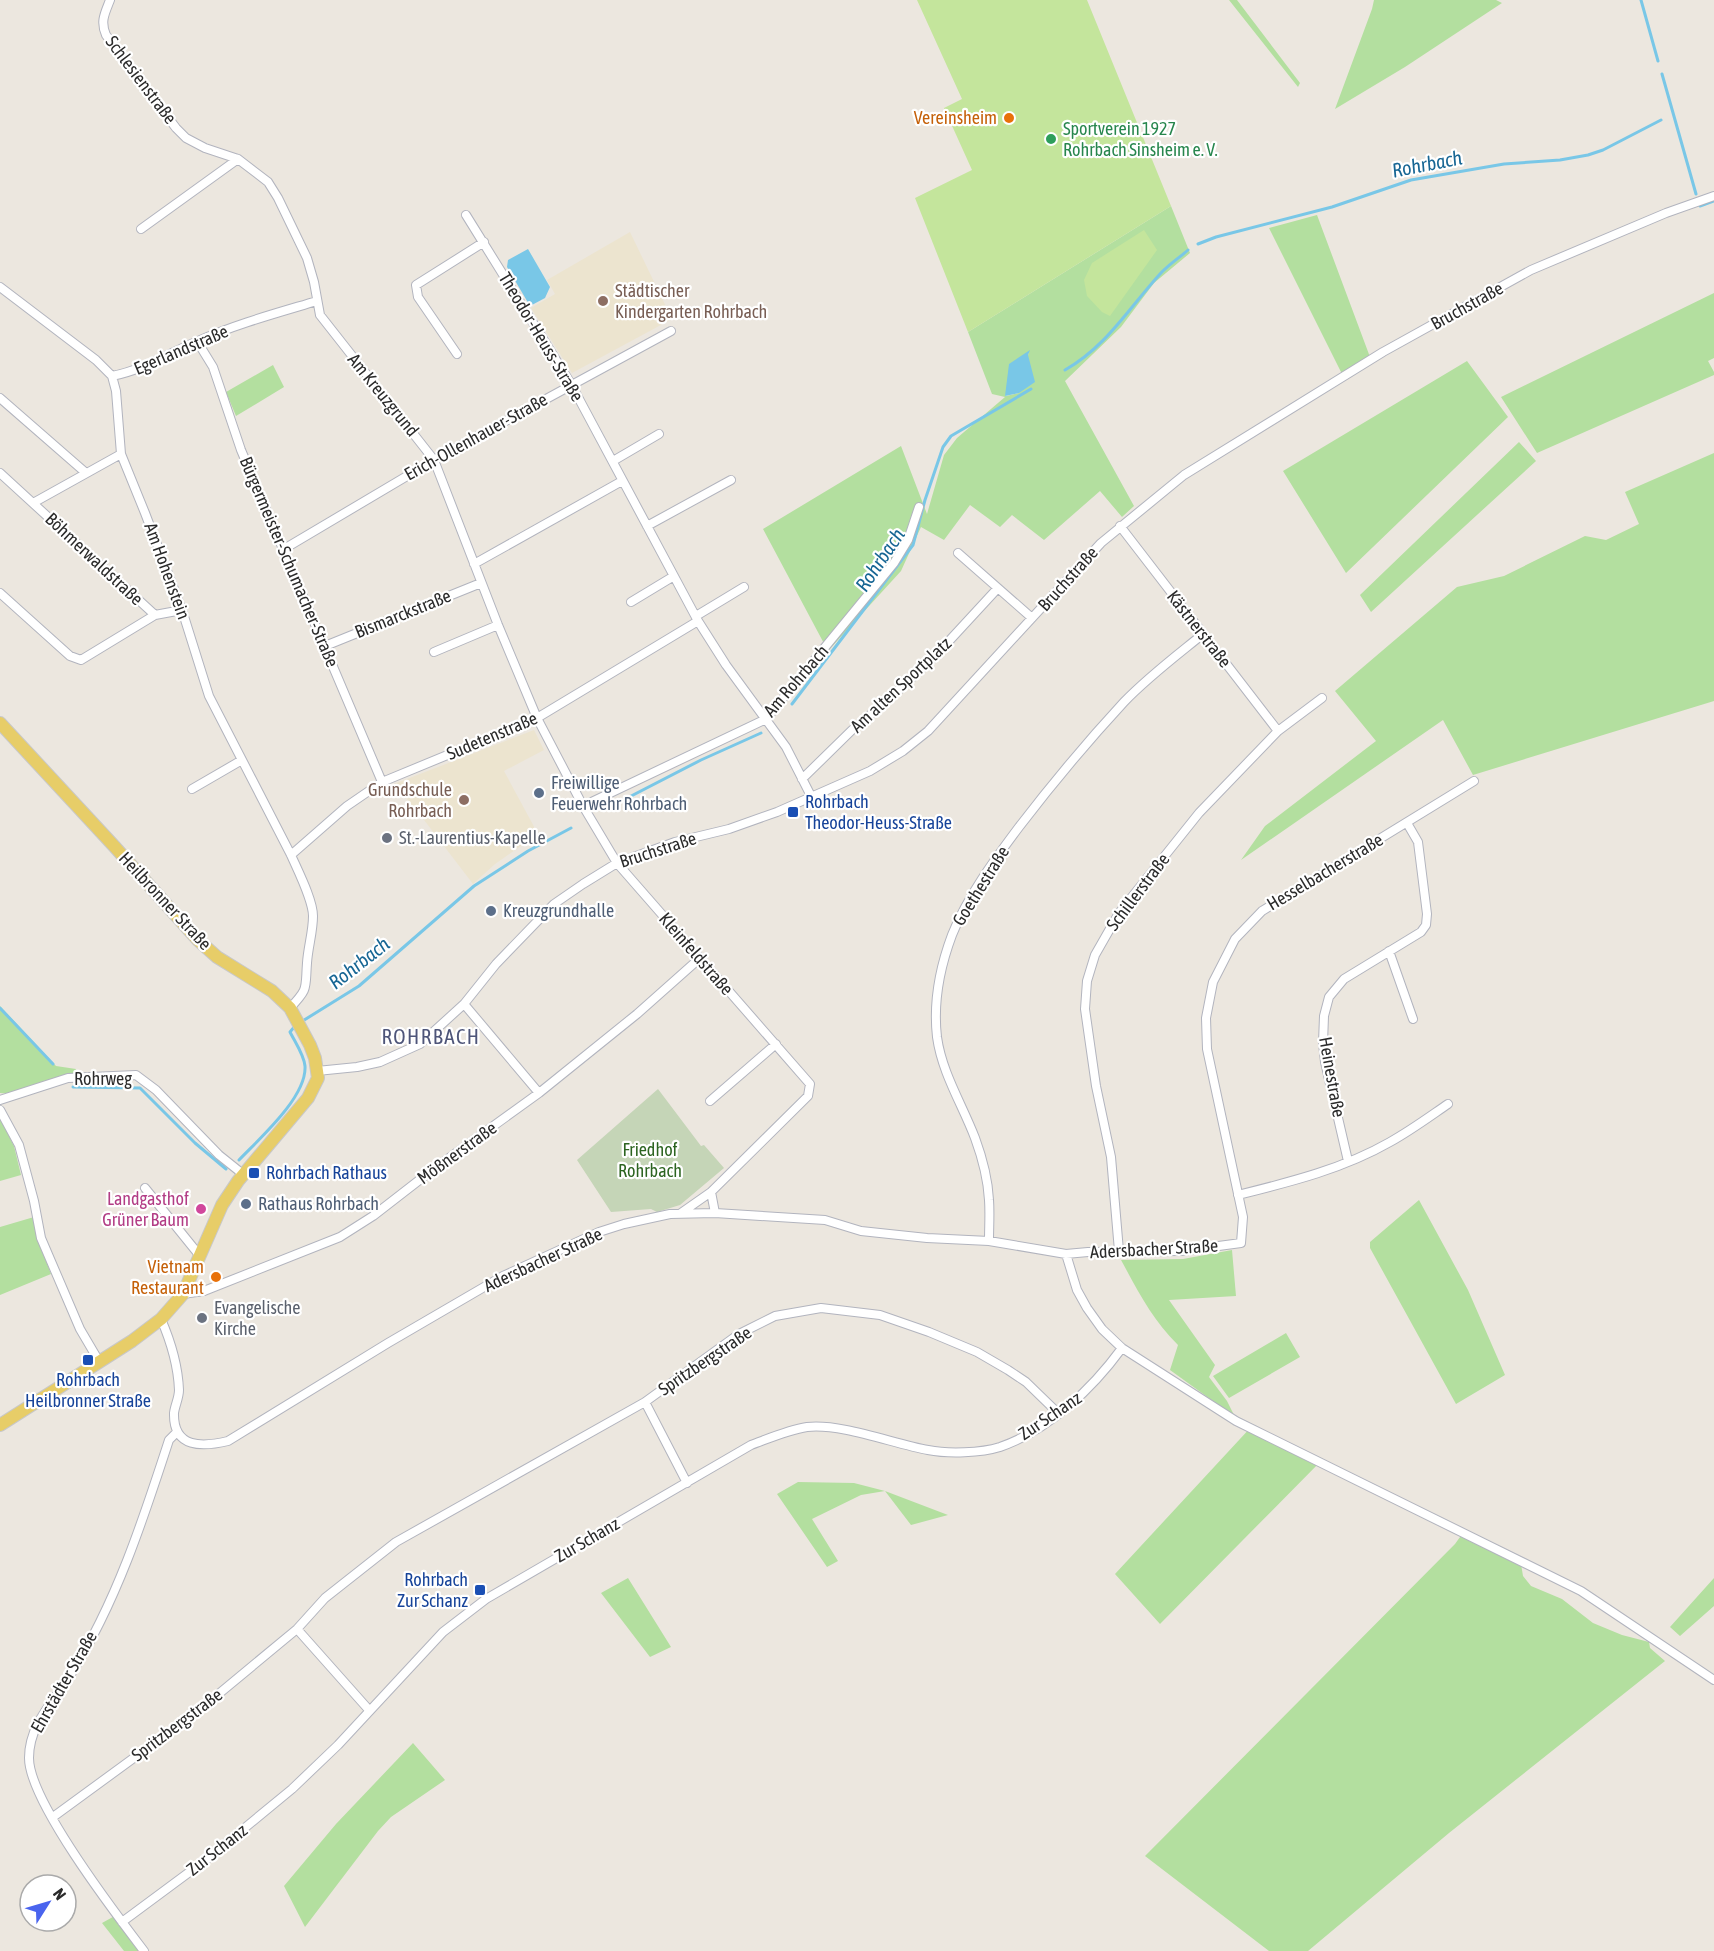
<svg xmlns="http://www.w3.org/2000/svg" width="1714" height="1951" font-family="'Asap Condensed',sans-serif">
<rect width="100%" height="100%" fill="#ece7df"/>
<!-- education -->
<path fill="#ece4cf" d="M630,232L672,319L572,373L531,308L555,294L547,280Z
M534,730L544,750L504,771L538,834L495,864L473,884L421,816L394,784Z"/>
<!-- green -->
<path fill="#b3df9f" fill-rule="evenodd" d="M1229,0H1237L1300,83L1298,87Z
M1374,0H1496L1502,3L1405,67L1335,109L1372,9Z
M1171,206L1190,253L1154,283L1121,327L1065,381L1134,506L1122,517L1100,491L1044,540L1012,515L1000,527L970,505L944,540L921,527L901,571L828,651L763,529L901,446L927,514L944,455L957,438L1005,397L992,394L968,332ZM1029,351L1019,393L1006,396H1005Z
M1317,215L1370,357L1342,374L1269,228Z
M1714,293V358L1708,361L1714,372V375L1537,453L1501,397Z
M1467,361L1508,417L1346,573L1283,471Z
M273,365L284,387L236,416L226,392Z
M1519,442L1536,461L1371,612L1360,595Z
M1714,453V701L1473,775L1443,720L1241,860L1265,826L1376,741L1335,691L1457,587L1504,576L1585,536L1606,540L1639,524L1625,492Z
M0,1006L56,1066L76,1069L77,1074C50,1075 27,1096 0,1093Z
M0,1118L14,1146L21,1175L0,1181Z
M1419,1200L1468,1290L1505,1375L1456,1404L1370,1248V1242Z
M34,1217L37,1237L51,1274L0,1295V1227Z
M1232,1250L1236,1296L1169,1300L1215,1365L1209,1377L1227,1401L1235,1417L1170,1370L1178,1345C1152,1319 1139,1293 1121,1260L1183,1259Z
M1286,1333L1300,1357L1229,1398L1213,1376Z
M1252,1426L1323,1459L1160,1624L1115,1574Z
M798,1482L854,1483L885,1491L948,1515L911,1525L885,1491L861,1495L812,1519L838,1561L827,1567L777,1494Z
M1465,1530L1520,1558L1523,1576L1531,1586L1562,1599L1593,1623L1622,1635L1649,1642L1650,1648L1665,1661L1449,1833L1308,1951H1269L1145,1856L1455,1544Z
M628,1578L671,1647L650,1657L601,1593Z
M1714,1578V1606L1680,1636L1670,1627Z
M413,1743L445,1780L391,1817L378,1831L305,1927L284,1886L336,1824Z
M120,1913L148,1951H124L102,1923Z"/>
<!-- cemetery -->
<path fill="#c5d5b7" d="M658,1089L701,1146L704,1145L724,1168L680,1205L657,1212L651,1209L611,1212L577,1160Z"/>
<!-- pitch -->
<path fill="#c4e59c" d="M917,0H1087L1171,206L968,332L915,198L972,170L944,108L962,99Z
M1144,230L1157,250L1110,316L1102,312L1087,296L1084,280L1092,263Z"/>
<!-- water -->
<path fill="#79c7e7" d="M528,249L550,287L545,298L530,306L507,267L508,260Z
M1030,350L1028,355L1035,382L1019,393L1005,396L1009,364Z"/>
<g fill="none" stroke-linecap="round" stroke-linejoin="round">
<!-- stream -->
<path stroke="#79c7e7" stroke-width="3" d="M1641,0L1658,61
M1662,74L1696,194
M1700,206L1714,201
M1198,244L1216,237L1332,207L1411,180L1504,164L1560,160L1588,155L1603,150L1661,120
M1065,370C1106,347 1129,308 1160,274C1168,265 1179,258 1188,250
M792,704L913,545L925,500L943,447L951,436L1031,389
M604,810L701,760L761,733
M0,1008L53,1064
M301,1022L359,986L474,886L528,851L571,828
M73,1087L140,1088L195,1143L226,1169
M239,1160C259,1139 307,1097 305,1066C304,1055 295,1042 290,1032L295,1026"/>
<defs>
<path id="minor" d="M110,0C105,13 100,21 106,35L176,128L186,138L205,148L238,159L268,182L278,198L307,258L314,282L320,315L434,460L498,625L537,718L583,806L617,863L810,1084L808,1096L711,1192L715,1213
M466,215L571,384L698,621L726,665L786,747L811,796
M141,229L238,159
M0,287L96,360L112,376C143,370 169,353 198,341C236,324 277,313 317,301
M197,341L213,367L241,450L382,782
M457,354L418,297L416,285L484,242
M112,376L116,391L121,454L145,513L182,610L209,696L291,855C298,871 313,900 313,916C313,932 308,947 307,963C305,989 309,988 290,1008
M0,398L86,473
M613,461L659,434
M0,473L155,615
M33,503L121,454
M647,526L731,480
M1120,526L1278,731
M284,549L434,460L671,331
M958,553L1032,618
M474,564L622,481
M0,593L70,656L81,660L155,615L182,610
M631,602L674,576
M696,616L744,587
M325,646L481,583
M434,652L498,625
M802,779L852,730L888,700L937,654L997,589
M192,789L242,760
M583,806L766,719L894,563L908,540L919,507
M291,855L347,806L382,782L537,718L698,621
M1389,951L1413,1019
M464,1004L539,1093
M317,1071L357,1067L380,1062L420,1044L464,1004L496,964L554,904L583,884L617,863L675,842L729,829L777,812L870,771L903,751L928,731L1101,543L1184,475L1383,352L1531,270L1666,213L1714,196
M0,1100L68,1078L136,1075L156,1090L219,1155L244,1175
M710,1101L776,1044
M0,1110L19,1145L34,1201L41,1238L80,1329L100,1363
M1348,1161L1325,1062L1323,1043L1324,1016L1329,997L1344,979L1421,932L1426,925L1427,914L1418,842L1407,823
M145,1188L200,1256
M1238,1195C1290,1182 1343,1169 1390,1142C1410,1131 1429,1117 1448,1104
M681,1213L711,1192
M989,1241C989,1227 990,1213 989,1200C988,1181 982,1157 975,1138C962,1104 942,1073 937,1037C933,1002 940,967 952,935C967,897 995,859 1019,827C1052,784 1087,742 1124,702C1148,677 1176,656 1203,634
M1119,1251L1111,1157L1096,1086L1085,1009L1087,981L1095,955L1119,913L1199,813L1278,731L1322,698
M1066,1254L1077,1290L1087,1308L1102,1329L1122,1348L1236,1421L1581,1591L1714,1680
M183,1294L204,1291L340,1237L373,1216L431,1171L539,1093L637,1014L700,958
M161,1319C171,1342 178,1365 179,1390C179,1398 175,1405 174,1413C173,1449 203,1447 228,1441L388,1343L503,1276L599,1232L624,1224L670,1214L715,1213L825,1220L861,1231L927,1238L989,1241L1066,1254L1088,1252L1181,1251L1241,1243L1243,1217L1207,1049L1206,1018L1213,982L1235,939L1262,911L1474,781
M645,1402L687,1483
M297,1629L369,1710
M53,1817L198,1711L297,1629L325,1598L396,1542L645,1402L739,1334L775,1316L821,1308L880,1315L929,1332L977,1352L1008,1370L1026,1382L1059,1414
M122,1922L207,1859L292,1789L338,1745L443,1632L486,1599L751,1445C770,1438 788,1430 807,1427C841,1423 894,1444 928,1450C948,1454 981,1453 1000,1447C1049,1430 1092,1389 1122,1348
M144,1951C115,1913 29,1801 29,1758C29,1724 54,1701 71,1674C116,1603 143,1520 169,1440L177,1432"/>
<path id="primary" d="M0,723L114,846L198,940L217,957L272,991L290,1008L310,1045L315,1058L318,1078L308,1098L238,1181L222,1205L183,1294L161,1319L132,1341L0,1425"/>
</defs>
<!-- minor casing -->
<use href="#minor" stroke="#b2b4be" stroke-width="10"/>
<!-- primary casing -->
<use href="#primary" stroke="#c8c8c8" stroke-width="14"/>
<!-- minor -->
<use href="#minor" stroke="#fff" stroke-width="8"/>
<!-- primary -->
<use href="#primary" stroke="#e7cd68" stroke-width="12"/>
</g>
<!-- markers -->
<g fill="#e8710a" stroke="#fff" stroke-width="2">
<circle cx="1009" cy="118" r="6"/>
<circle cx="216" cy="1277" r="6"/>
</g>
<circle fill="#2e9e5b" stroke="#fff" stroke-width="2" cx="1051" cy="139" r="6"/>
<g fill="#8d6e63" stroke="#fff" stroke-width="2">
<circle cx="603" cy="301" r="6"/>
<circle cx="464" cy="800" r="6"/>
</g>
<g fill="#5c6f8a" stroke="#fff" stroke-width="2">
<circle cx="539" cy="793" r="6"/>
<circle cx="491" cy="911" r="6"/>
<circle cx="246" cy="1204" r="6"/>
</g>
<g fill="#1a4fb4" stroke="#fff" stroke-width="2">
<rect x="787" y="806" width="12" height="12" rx="3"/>
<rect x="248" y="1167" width="12" height="12" rx="3"/>
<rect x="82" y="1354" width="12" height="12" rx="3"/>
<rect x="474" y="1584" width="12" height="12" rx="3"/>
</g>
<g fill="#6b7280" stroke="#fff" stroke-width="2">
<circle cx="387" cy="838" r="6"/>
<circle cx="202" cy="1318" r="6"/>
</g>
<circle fill="#d1479c" stroke="#fff" stroke-width="2" cx="201" cy="1209" r="6"/>
<g text-anchor="middle" stroke-width="4.5" stroke-linejoin="round" paint-order="stroke">
<!-- street labels -->
<g font-size="18" fill="#2b2b2b" stroke="#fff">
<text transform="translate(141 80) rotate(53)" y="6">Schlesienstraße</text>
<text transform="translate(1467 306) rotate(-29)" y="6">Bruchstraße</text>
<text transform="translate(541 337) rotate(59)" y="6">Theodor-Heuss-Straße</text>
<text transform="translate(181 350) rotate(-23)" y="6">Egerlandstraße</text>
<text transform="translate(383 395) rotate(51)" y="6">Am Kreuzgrund</text>
<text transform="translate(476 437) rotate(-29)" y="6">Erich-Ollenhauer-Straße</text>
<text transform="translate(94 559) rotate(43)" y="6">Böhmerwaldstraße</text>
<text transform="translate(289 562) rotate(67)" y="6">Bürgermeister-Schumacher-Straße</text>
<text transform="translate(167 571) rotate(70)" y="6">Am Hohenstein</text>
<text transform="translate(1068 579) rotate(-48)" y="6">Bruchstraße</text>
<text transform="translate(403 614) rotate(-22)" y="6">Bismarckstraße</text>
<text transform="translate(1199 629) rotate(52)" y="6">Kästnerstraße</text>
<text transform="translate(796 681) rotate(-49)" y="6">Am Rohrbach</text>
<text transform="translate(901 685) rotate(-43)" y="6">Am alten Sportplatz</text>
<text transform="translate(492 736) rotate(-23)" y="6">Sudetenstraße</text>
<text transform="translate(658 850) rotate(-18)" y="6">Bruchstraße</text>
<text transform="translate(1325 872) rotate(-31)" y="6">Hesselbacherstraße</text>
<text transform="translate(981 886) rotate(-58)" y="6">Goethestraße</text>
<text transform="translate(1138 892) rotate(-53)" y="6">Schillerstraße</text>
<text transform="translate(165 901) rotate(47)" y="6">Heilbronner Straße</text>
<text transform="translate(696 954) rotate(49)" y="6">Kleinfeldstraße</text>
<text transform="translate(1332 1077) rotate(80)" y="6">Heinestraße</text>
<text x="103" y="1085">Rohrweg</text>
<text transform="translate(457 1153) rotate(-36)" y="6">Mößnerstraße</text>
<text transform="translate(1154 1249) rotate(-3)" y="6">Adersbacher Straße</text>
<text transform="translate(543 1260) rotate(-25)" y="6">Adersbacher Straße</text>
<text transform="translate(705 1361) rotate(-34)" y="6">Spritzbergstraße</text>
<text transform="translate(1050 1416) rotate(-34)" y="6">Zur Schanz</text>
<text transform="translate(587 1540) rotate(-30)" y="6">Zur Schanz</text>
<text transform="translate(64 1682) rotate(-60)" y="6">Ehrstädter Straße</text>
<text transform="translate(177 1725) rotate(-37)" y="6">Spritzbergstraße</text>
<text transform="translate(217 1850) rotate(-38)" y="6">Zur Schanz</text>
</g>
<!-- food labels -->
<g font-size="18" fill="#c56008" stroke="#fff" text-anchor="end">
<text x="997" y="124">Vereinsheim</text>
<text x="204" y="1273">Vietnam<tspan x="204" dy="21">Restaurant</tspan></text>
</g>
<!-- leisure labels -->
<g font-size="18" fill="#27864d" stroke="#fff" text-anchor="start">
<text x="1063" y="135">Sportverein 1927<tspan x="1063" dy="21">Rohrbach Sinsheim e. V.</tspan></text>
</g>
<!-- education labels -->
<g font-size="18" fill="#785e54" stroke="#fff" text-anchor="start">
<text x="615" y="297">Städtischer<tspan x="615" dy="21">Kindergarten Rohrbach</tspan></text>
<text x="452" y="796" text-anchor="end">Grundschule<tspan x="452" dy="21">Rohrbach</tspan></text>
</g>
<!-- service labels -->
<g font-size="18" fill="#4e5e75" stroke="#fff" text-anchor="start">
<text x="551" y="789">Freiwillige<tspan x="551" dy="21">Feuerwehr Rohrbach</tspan></text>
<text x="503" y="917">Kreuzgrundhalle</text>
<text x="258" y="1210">Rathaus Rohrbach</text>
</g>
<!-- transit labels -->
<g font-size="18" fill="#164399" stroke="#fff" text-anchor="start">
<text x="805" y="808">Rohrbach<tspan x="805" dy="21">Theodor-Heuss-Straße</tspan></text>
<text x="266" y="1179">Rohrbach Rathaus</text>
<text x="88" y="1386" text-anchor="middle">Rohrbach<tspan x="88" dy="21">Heilbronner Straße</tspan></text>
<text x="468" y="1586" text-anchor="end">Rohrbach<tspan x="468" dy="21">Zur Schanz</tspan></text>
</g>
<!-- worship labels -->
<g font-size="18" fill="#5b616d" stroke="#fff" text-anchor="start">
<text x="399" y="844">St.-Laurentius-Kapelle</text>
<text x="214" y="1314">Evangelische<tspan x="214" dy="21">Kirche</tspan></text>
</g>
<!-- park labels -->
<g font-size="18" fill="#2c6420" stroke="#fff">
<text x="650" y="1156">Friedhof<tspan x="650" dy="21">Rohrbach</tspan></text>
</g>
<!-- hotel labels -->
<g font-size="18" fill="#b23c85" stroke="#fff" text-anchor="end">
<text x="189" y="1205">Landgasthof<tspan x="189" dy="21">Grüner Baum</tspan></text>
</g>
<!-- water labels -->
<g font-size="20" font-style="italic" fill="#176694" stroke="#fff">
<text transform="translate(1427 164) rotate(-11)" y="7">Rohrbach</text>
<text transform="translate(880 560) rotate(-56)" y="7">Rohrbach</text>
<text transform="translate(359 963) rotate(-38)" y="7">Rohrbach</text>
</g>
<!-- quarter labels -->
<g font-size="21" letter-spacing="1.5" fill="#4e5579" stroke="#fff">
<text x="431" y="1044">ROHRBACH</text>
</g>
</g>
<!-- north arrow -->
<g transform="translate(48 1903) rotate(53)"><circle r="28" fill="#ffffff" stroke="#aaaaaa" stroke-width="1.5"/>
<path d="M0-4.5L10 22L0 15L-10 22Z" fill="#4a64ee"/>
<text y="-9" font-size="16" font-weight="bold" text-anchor="middle" fill="#2b2b2b">N</text>
</g>
</svg>
